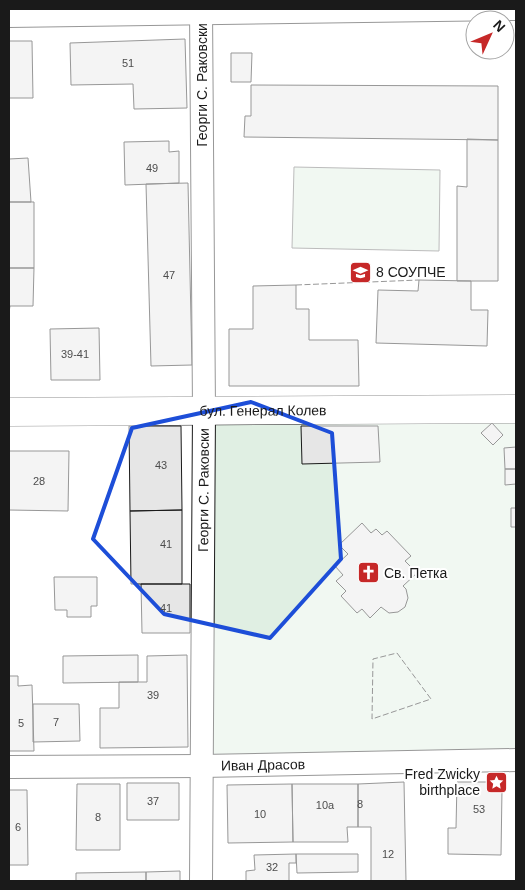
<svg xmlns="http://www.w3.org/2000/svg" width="525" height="890" font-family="Helvetica,sans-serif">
<rect width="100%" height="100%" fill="#fff"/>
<!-- green -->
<path fill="#e0efe3" stroke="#6a6a6a" d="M294,167L440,170L439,251L292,248Z
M214,419L516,421V750L212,755Z"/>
<!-- building -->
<path fill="#e6e6e6" stroke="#1a1a1a" d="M185,39L187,108L134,109L133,84L71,85L70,43Z
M9,41H32L33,98H9Z
M231,53H252L251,82H231Z
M251,85L498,86V140L244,137L245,116H251Z
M467,139L498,140V281H457V186L467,187Z
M169,141V152L179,151V183L125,185L124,142Z
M28,158L31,202H9V159Z
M188,183L192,365L151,366L146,184Z
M9,202H34V268H9Z
M9,268H34L33,306H10L9,312Z
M419,280L471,281V310H488L487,346L376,343L378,290L418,291Z
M296,285V309H309V340H358L359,386H229V329H253V286Z
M99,328L100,380H51L50,329Z
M492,423L503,435L493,445L481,433Z
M129,426H181L182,510L130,511Z
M301,426H378L380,462L302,464Z
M516,447V469H505L504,448Z
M9,451H69L68,511L9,510Z
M505,469H516V484L505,485Z
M511,508H516V527H511Z
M182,510V584H131L130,511Z
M362,523L371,533L376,529L382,535L387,531L411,556L405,561L417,573L403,586L406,589L408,598L405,607L398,612L389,613L381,607L370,618L362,609L357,613L341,596L346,591L336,581L343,575L335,566L348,554L339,545Z
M54,577H97V606H91V617H67V610H55Z
M141,584H190V633H142Z
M138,655V682L63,683V656Z
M187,655L188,747L100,748V708H119V682H147V656Z
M9,676H18V686L32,685L34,751H9Z
M33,704H79L80,741L33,742Z
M404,782L406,881H371V827H358V784Z
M457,782H496L502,789L501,855L448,854V828H456Z
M127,783H179V820H127Z
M77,784H120V850H76Z
M292,784L293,842L228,843L227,785Z
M292,784H358V827H347L348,842H293Z
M9,790H27L28,865H9Z
M296,854V863H289V881H246V871L255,870L254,855Z
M296,854H358V872L297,873Z
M180,871V881H146V872Z
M146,872V881H76V873Z"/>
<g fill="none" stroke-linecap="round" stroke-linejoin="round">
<defs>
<g id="street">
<path d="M9,16L516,9"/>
<path id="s1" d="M9,767L201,766L516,760"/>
<path id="s2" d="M201,881L204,411L201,9"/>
</g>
<g id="secondary">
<path id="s3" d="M9,412L516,409"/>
</g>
</defs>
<!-- street casing -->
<use href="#street" stroke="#1a1a1a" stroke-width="24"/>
<!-- secondary casing -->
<use href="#secondary" stroke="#1a1a1a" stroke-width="29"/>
<!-- street -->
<use href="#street" stroke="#fff" stroke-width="22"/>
<!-- secondary -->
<use href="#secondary" stroke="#fff" stroke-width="28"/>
<!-- fence -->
<path stroke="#1a1a1a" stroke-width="1" stroke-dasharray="6 2.5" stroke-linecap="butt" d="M296,285L419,280
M397,653L431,699L372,719L373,659Z"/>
</g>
<!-- marked area -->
<path d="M0 0H525V890H0ZM251,402L332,433L341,559L270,638L164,614L93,539L132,428Z" fill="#fff" fill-opacity=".55" fill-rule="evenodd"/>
<path fill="none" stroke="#1d4ed8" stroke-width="4" stroke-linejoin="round" d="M251,402L332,433L341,559L270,638L164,614L93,539L132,428Z"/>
<!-- icons -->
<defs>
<symbol id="school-square" viewBox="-11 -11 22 22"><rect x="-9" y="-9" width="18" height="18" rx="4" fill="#c62828" stroke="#fff"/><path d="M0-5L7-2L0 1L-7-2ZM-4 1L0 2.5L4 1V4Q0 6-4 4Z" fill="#fff"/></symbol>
<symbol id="church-square" viewBox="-11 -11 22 22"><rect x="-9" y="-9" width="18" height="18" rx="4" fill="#c62828" stroke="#fff"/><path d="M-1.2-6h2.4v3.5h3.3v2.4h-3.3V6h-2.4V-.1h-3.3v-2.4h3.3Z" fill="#fff"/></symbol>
<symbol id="sight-square" viewBox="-11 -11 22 22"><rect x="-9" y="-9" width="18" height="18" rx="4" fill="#c62828" stroke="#fff"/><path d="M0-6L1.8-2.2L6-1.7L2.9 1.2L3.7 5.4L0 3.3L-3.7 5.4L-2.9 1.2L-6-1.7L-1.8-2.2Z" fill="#fff"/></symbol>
</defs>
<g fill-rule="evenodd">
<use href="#school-square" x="348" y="260" width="25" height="25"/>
<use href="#church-square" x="356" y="560" width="25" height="25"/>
<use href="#sight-square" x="484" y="770" width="25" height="25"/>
</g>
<g text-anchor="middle" stroke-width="4" stroke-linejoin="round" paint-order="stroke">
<!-- number labels -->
<g font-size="11" fill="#4d4d4d">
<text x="128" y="67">51</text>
<text x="152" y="172">49</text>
<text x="169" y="279">47</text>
<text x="75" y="358">39-41</text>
<text x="161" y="469">43</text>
<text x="39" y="485">28</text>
<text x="166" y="548">41</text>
<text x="166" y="612">41</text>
<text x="153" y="699">39</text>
<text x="56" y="726">7</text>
<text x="21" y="727">5</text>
<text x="153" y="805">37</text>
<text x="360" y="808">8</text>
<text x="325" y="809">10a</text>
<text x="479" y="813">53</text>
<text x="260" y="818">10</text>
<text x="98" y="821">8</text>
<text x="18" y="831">6</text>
<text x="388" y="858">12</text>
<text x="272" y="871">32</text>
</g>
<!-- street labels -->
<g font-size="14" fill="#1a1a1a" stroke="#fff">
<text transform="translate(202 85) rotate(-90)" y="5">Георги С. Раковски</text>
<text dy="5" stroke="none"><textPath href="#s3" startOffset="254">бул. Генерал Колев</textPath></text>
<text dy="5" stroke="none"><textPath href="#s2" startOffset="391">Георги С. Раковски</textPath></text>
<text dy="5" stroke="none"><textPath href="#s1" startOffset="254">Иван Драсов</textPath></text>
</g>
<!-- poi labels -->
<g font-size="14" fill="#1a1a1a" stroke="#fff" text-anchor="start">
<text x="376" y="277">8 СОУПЧЕ</text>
<text x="384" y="578">Св. Петка</text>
<text x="480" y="779" text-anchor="end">Fred Zwicky<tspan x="480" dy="16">birthplace</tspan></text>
</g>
</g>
<!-- border -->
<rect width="525" height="890" fill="none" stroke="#1a1a1a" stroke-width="20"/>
<!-- north arrow -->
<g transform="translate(490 35) rotate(46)"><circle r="24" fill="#ffffff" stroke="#a3a3a3"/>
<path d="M0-4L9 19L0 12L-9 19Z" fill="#c62828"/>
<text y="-8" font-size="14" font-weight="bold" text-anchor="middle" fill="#1a1a1a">N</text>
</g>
</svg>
